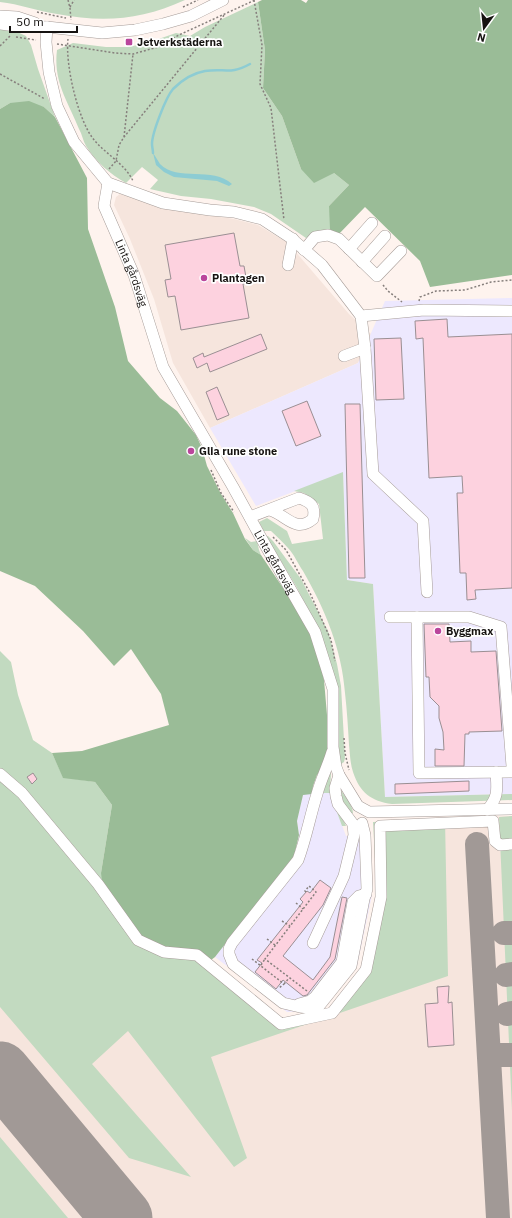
<svg xmlns="http://www.w3.org/2000/svg" width="512" height="1218" font-family="'IBM Plex Sans',sans-serif">
<rect width="100%" height="100%" fill="#fef3ee"/>
<!-- built -->
<path fill="#f6e5dd" d="M120,194L129,196L161,208L234,219L258,225L288,243L349,314L371,334L358,363L210,428L173,363L154,299L130,239L114,205L116,197Z
M0,769L92,874L284,1020L326,1014L363,968L377,896L373,822L512,816V1218H0Z"/>
<!-- industrial -->
<path fill="#ede8fe" d="M512,298V794L385,797L373,584L347,580L343,473L256,506L210,428L358,363L385,301Z
M313,786L323,793H330L346,836L370,835L372,895L357,966L322,1010L287,1012L215,957L294,856L299,835L297,821L303,794H312Z"/>
<!-- green -->
<path fill="#c2dac0" d="M0,0H185C141,20 104,23 57,14C38,11 19,4 0,2Z
M258,2L265,50L263,88L282,116L301,169L334,173L349,185L329,206L334,232L314,234L306,238L271,214L254,207L211,199L181,196L150,189L158,180L142,167L126,183C110,174 96,162 86,146C83,141 82,134 79,129C68,101 53,82 57,50L73,43L106,47H127L144,44L176,33L190,36L205,27Z
M0,28L13,30L26,36L31,45L38,69L55,117L44,107L10,103L0,109Z
M343,472L347,580L373,584L385,797L512,794V800L392,804C371,801 360,793 353,772C350,763 350,753 349,745C348,728 347,710 345,693C342,650 325,609 303,571C298,564 294,554 288,548C283,542 277,537 271,531H264L259,522L267,518L287,531L292,544L323,539L319,504L304,493L294,491Z
M266,536H268L273,541L301,579L328,631L337,664L341,686L345,758L344,762L341,764L319,630L296,586Z
M245,538L251,542L257,541L259,550L261,555L253,550Z
M0,651L11,662L18,695L33,740L52,753L63,777L95,782L112,805L101,873L171,950L195,949L211,960L284,1020L326,1014L363,968L377,896L373,822L445,819L448,976L211,1057L247,1158L234,1167L128,1031L92,1064L191,1177L129,1158L0,1007Z
M330,772L331,774L330,788L331,792L346,826H342L330,793H323Z
M339,788C344,795 353,805 353,813H351L341,800Z
M512,816V1111L499,817Z
M0,1137L68,1218H0Z"/>
<!-- forest -->
<path fill="#9abc97" d="M262,0H301L306,3L308,0H512V275L430,287L420,261L365,207L337,236L330,229L329,206L349,185L334,173L314,183L301,169L282,116L263,88L265,50L258,2Z
M29,101L44,107L55,117L87,178L88,229L115,307L128,361L160,398L177,411L196,435L202,448L207,466L221,494L233,513L245,539L253,550L261,555L293,603L309,632L320,663L324,680L327,715L328,748V754L321,770L317,775L313,786L312,794L303,795L297,821L299,835L294,856L215,957L211,960L195,949L171,950L142,939L103,888L101,873L112,805L95,782L63,778L52,753L82,751L169,725L161,694L131,649L114,666L83,631L35,586L0,571V109L10,103Z"/>
<!-- water -->
<path fill="#8dccd3" d="M153,153C156,157 158,161 160,164C177,182 213,166 232,184L229,186L217,181L174,177L164,172L156,165Z"/>
<g fill="none" stroke-linecap="round" stroke-linejoin="round">
<!-- stream -->
<path stroke="#8dccd3" stroke-width="2.5" d="M153,153C153,150 152,147 152,144C152,133 166,97 173,89C181,81 193,73 205,71C225,68 230,75 250,64"/>
<!-- taxiway -->
<path stroke="#a19996" stroke-width="24" d="M477,844L498,1218
M504,933H512
M506,975L512,974
M507,1014L512,1013
M489,1055H512"/>
<!-- runway -->
<path stroke="#a19996" stroke-width="61" d="M0,1072L122,1218"/>
</g>
<!-- building -->
<path fill="#fdd2df" stroke="#9a8f93" d="M234,233L240,266H244L247,283L243,284L249,318L181,330L175,296L168,297L165,280L171,279L165,245Z
M447,319L448,337L512,334V588L475,590L476,599L467,600L466,573H460L457,493H463L462,476L429,478L423,338L416,339L415,321Z
M261,334L267,349L210,372L207,363L197,368L193,358L203,353L204,357Z
M401,338L404,399L376,400L374,339Z
M217,387L229,415L217,420L206,392Z
M307,401L321,436L296,446L282,411Z
M345,404H360L365,578H349Z
M424,624H449L450,642L471,641V652L496,651L502,731L469,732V734H465L464,766H435V749L444,750L443,732L439,718V706L430,697L429,677H426Z
M33,773L37,779L32,784L27,777Z
M469,781V791L395,794V784Z
M320,880L331,888L323,905L283,956L313,980L330,957L342,897L347,898L335,959L307,995L303,996L283,980L276,989L255,972L262,963L257,960L303,902L300,899L307,891L310,893Z
M449,986L448,1003L452,1002L454,1045L428,1047L425,1004L438,1003L437,987Z"/>
<g fill="none" stroke-linecap="round" stroke-linejoin="round">
<defs>
<g id="minor">
<path d="M0,16L17,17L35,23"/>
<path d="M0,24L16,26L47,27L102,33L135,30L163,24L191,16L223,0"/>
<path d="M47,27L46,42L49,72L57,106L74,142L108,183L163,203L210,210L234,212L262,219L291,238L322,265L361,316L424,310L512,311"/>
<path id="s1" d="M108,183L104,206L134,275L163,367L233,487L260,536L315,632L333,689V747L336,767L339,775L358,806L369,812L512,809"/>
<path d="M349,249L372,223"/>
<path d="M304,250L315,237L328,235L339,239L377,276L401,251"/>
<path d="M362,262L385,236"/>
<path d="M288,265L293,239"/>
<path d="M361,316L365,348L373,474L423,521L427,592"/>
<path d="M344,356L365,348"/>
<path d="M250,517L299,498C311,502 316,506 313,519C295,534 286,514 269,510"/>
<path d="M390,617H469L501,627L512,766"/>
<path d="M417,617L419,773L512,772"/>
<path d="M332,752C328,766 321,779 317,794C310,816 306,839 298,860L232,943L229,949V954L233,964L283,1003L300,1007L309,1008L319,1006L351,966L364,899L367,889L365,835L362,823"/>
<path d="M0,774L22,793L98,884L138,940L164,952L197,955L281,1024L332,1013L366,970L381,897L380,826L493,821L495,841L500,845L512,844"/>
<path d="M487,810C499,797 497,789 496,772"/>
<path d="M313,943L344,876L354,835L353,824L338,804L336,796L335,788L339,775"/>
<path d="M299,1004L310,1001L315,997L342,962L353,902L359,896L366,894"/>
</g>
</defs>
<!-- minor casing -->
<use href="#minor" stroke="#a69c98" stroke-width="12"/>
<!-- path -->
<path stroke="#867f7c" stroke-width="1.5" stroke-dasharray="2 2" stroke-linecap="butt" d="M68,0L70,8L71,20
M254,0L262,45L260,84L271,108L284,220
M70,7L74,0
M183,7L198,0
M37,12L66,18
M16,37L36,40
M68,39C65,64 78,122 95,141C107,155 125,164 133,181
M57,44L115,53L133,54L158,47L179,35L255,0
M0,46L10,36
M0,74L45,99
M124,137L133,54
M109,169L116,161L119,145L124,137L225,14
M383,285L388,291L402,302
M419,301L420,297L436,291L465,290L491,282L512,280
M211,470L221,493L234,512
M273,537L286,550L310,593L331,640L335,661
M344,738L345,753L349,770
M306,892L305,891L309,886L316,892L265,959L307,991
M296,903L303,909
M282,921L290,926
M267,939L275,945
M252,959L284,984L279,988
M261,965L265,959
M284,984L289,978"/>
<!-- minor -->
<use href="#minor" stroke="#fff" stroke-width="11"/>
</g>
<!-- markers -->
<g fill="#ba459c" stroke="#fff" stroke-width="1.5">
<rect x="125" y="38" width="8" height="8" rx="2"/>
<circle cx="204" cy="278" r="4"/>
<circle cx="191" cy="451" r="4"/>
<circle cx="438" cy="631" r="4"/>
</g>
<g text-anchor="middle" stroke-width="3.5" stroke-linejoin="round" paint-order="stroke">
<!-- poi labels -->
<g font-size="11" font-weight="bold" fill="#161311" stroke="#fff" text-anchor="start">
<text x="137" y="46">Jetverkstäderna</text>
<text x="212" y="282">Plantagen</text>
<text x="199" y="455">Glia rune stone</text>
<text x="446" y="635">Byggmax</text>
</g>
<!-- street labels -->
<g font-size="11" fill="#161311" stroke="#fff">
<text dy="4" stroke="none"><textPath href="#s1" startOffset="96">Linta gårdsväg</textPath></text>
<text dy="4" stroke="none"><textPath href="#s1" startOffset="420">Linta gårdsväg</textPath></text>
</g>
</g>
<!-- north arrow -->
<g transform="translate(484 28) rotate(195)" stroke="#ffffff" stroke-width="3" paint-order="stroke">
<path d="M0-3L7 15L0 10L-7 15Z" fill="#161311"/>
<text y="-6" font-size="11" font-weight="bold" text-anchor="middle" fill="#161311">N</text>
</g>
<!-- scale -->
<path d="M10 26v6h67v-6" fill="none" stroke="#161311" stroke-width="2"/>
<text x="16" y="26" font-size="12" fill="#161311" stroke="#ffffff" stroke-width="3" paint-order="stroke">50 m</text>
</svg>
